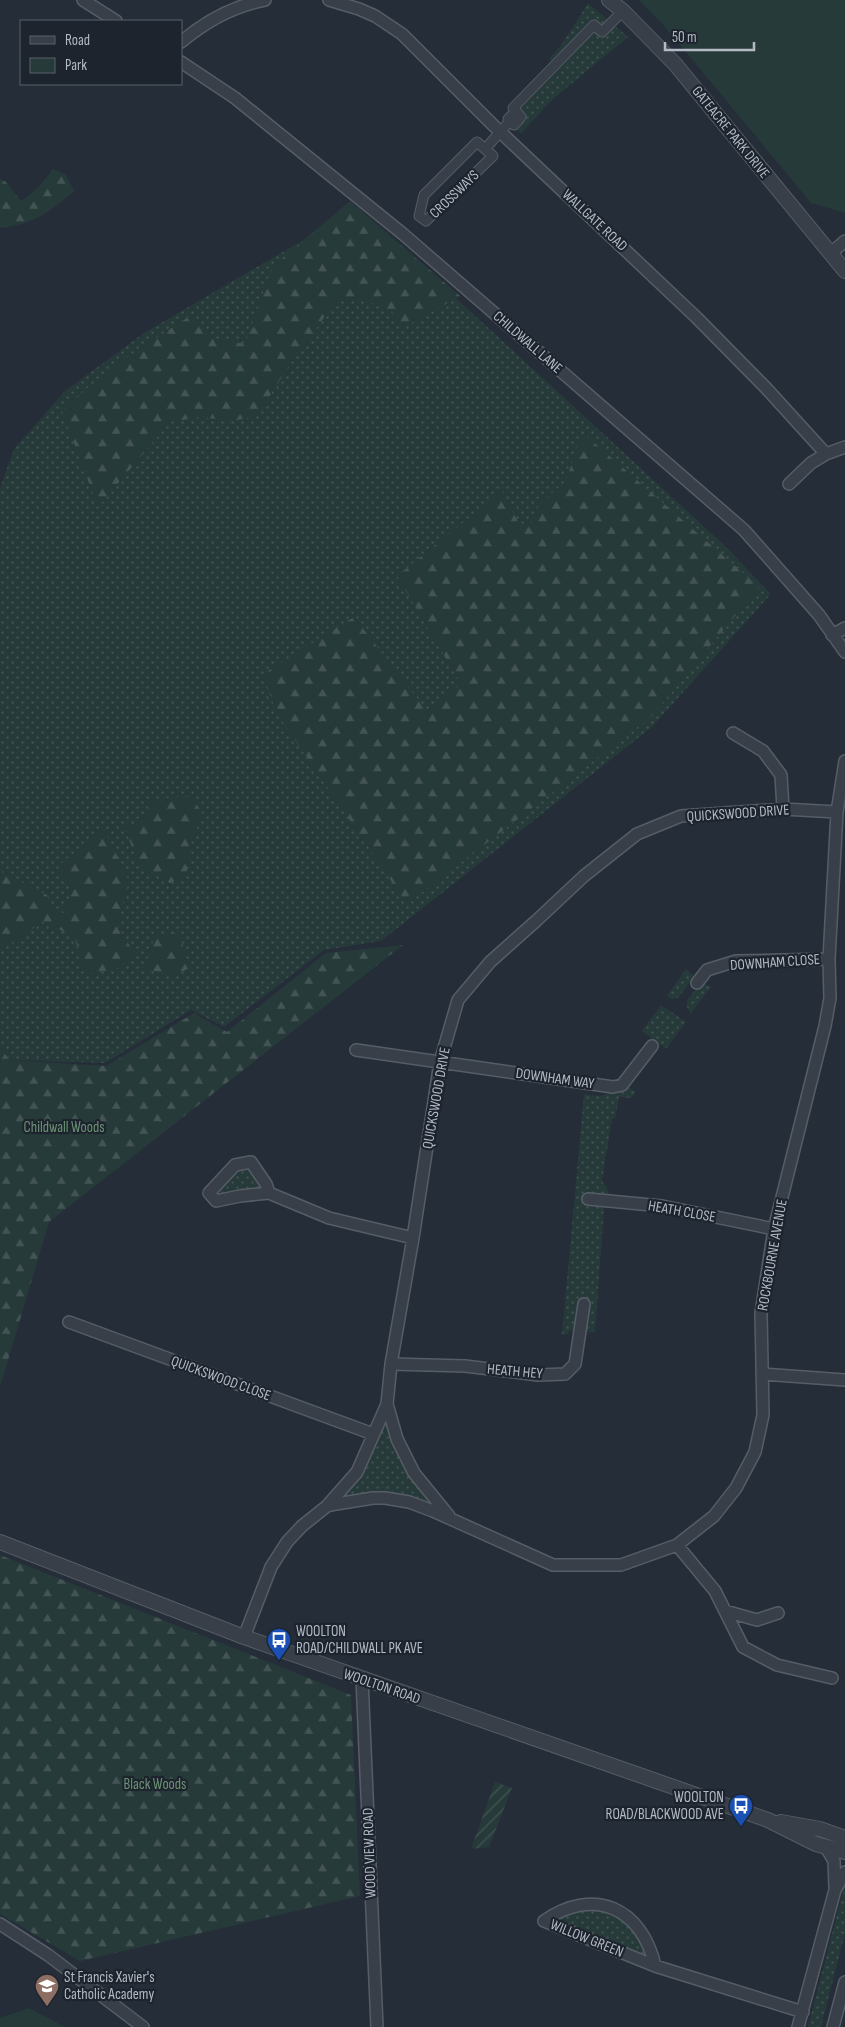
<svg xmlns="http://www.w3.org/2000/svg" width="845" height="2027" font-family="'Sofia Sans Condensed',sans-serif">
<defs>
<pattern id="grass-dots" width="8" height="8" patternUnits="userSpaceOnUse" patternTransform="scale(1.25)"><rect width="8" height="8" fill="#273a3a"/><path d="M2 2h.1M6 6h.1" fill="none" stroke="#445455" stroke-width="1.8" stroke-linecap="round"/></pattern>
<pattern id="forest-firs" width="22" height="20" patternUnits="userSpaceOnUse" patternTransform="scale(1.25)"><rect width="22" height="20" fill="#273a3a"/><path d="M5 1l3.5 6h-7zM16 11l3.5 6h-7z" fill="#445455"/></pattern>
<pattern id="garden-furrows" width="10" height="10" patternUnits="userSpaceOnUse" patternTransform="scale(1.25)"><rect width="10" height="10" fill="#273a3a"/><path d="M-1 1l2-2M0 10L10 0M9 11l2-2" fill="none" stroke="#445455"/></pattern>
</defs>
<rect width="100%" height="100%" fill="#242d38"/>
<!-- grass -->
<path fill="url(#grass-dots)" d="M588,3L628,37L553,99L521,133L514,127L510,108L554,63L549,59L562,44Z
M358,208L724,545L771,594L652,727L381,941L324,950L224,1027L191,1010L105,1063L9,1060L0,1047V488L14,449L65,391L144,333Z
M686,969L694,976L679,997L672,999L667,996Z
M701,982L711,987L691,1013L687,1007V1001Z
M661,1005L686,1022L666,1049L642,1031Z
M626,1086L636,1092L631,1098L619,1097L615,1119H612L602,1181L609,1192L604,1208L595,1332L569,1331L568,1334L562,1335L584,1094L600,1096Z
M251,1162L269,1193L216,1201L209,1193L235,1165Z
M388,1409L411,1467L449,1516L388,1503L338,1506Z
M845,1884V1933L821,2027H808Z
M588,1910C623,1910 638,1932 650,1961L550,1921L573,1912Z"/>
<!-- forest -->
<path fill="url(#forest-firs)" d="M53,169L66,175L74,191C48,213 34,224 0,228V179L6,182L21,201C35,193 44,181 53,169Z
M350,201L460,296L403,328L393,313L366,300L336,299L317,328L299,350L257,416L232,421L201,417L170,422L98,507L62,411L94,382L118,363L193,314L213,338L245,344L272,267Z
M582,432L759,587L651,717L407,904L276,712L263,674L354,617L427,711L461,684L397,576L502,491L518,522L530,527L539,504L566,481Z
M191,796L204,816L192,836L186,876L170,883L139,866L124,826L141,824L152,799Z
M104,829L129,881L117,925L134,953L118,968L85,975L75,938L44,921L7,946L0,945V871L47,895L52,910L64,913L71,891L58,866Z
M179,933L189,968L175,976L144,969L155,935Z
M403,945L49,1222L0,1387V1047L9,1060L106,1066L194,1013L227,1032L326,953Z
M0,1555L351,1695L360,1896L80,1961L0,1914Z"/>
<!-- park -->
<path fill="#273a3a" d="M639,0H845V213L811,203L667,29Z
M29,2008L65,2027H0V2018Z"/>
<!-- garden -->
<path fill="url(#garden-furrows)" d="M495,1782L512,1788L489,1847L471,1849Z"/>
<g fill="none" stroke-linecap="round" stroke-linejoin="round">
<defs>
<path id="pedestrian" d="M510,121L514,125L521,117L516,111
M485,149L477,142L424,195L419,216L426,221L493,156L485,149L510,121L508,119L516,111L513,108L594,25L602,32L623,11"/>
<path id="minor" d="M83,0L116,21
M329,0L359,9L375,16L402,34L494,126L697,318L766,388L826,454L845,447
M181,42C206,21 233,6 265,0
M181,62L235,98L403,234L744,530L819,615L845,652
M831,253L845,241
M789,484L811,463L826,454
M832,635L845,628
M733,733L763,751L781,775L783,809
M697,983L707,970L736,961L829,959
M356,1050L613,1087L622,1085L652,1046
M269,1193L266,1184L251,1162L235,1165L209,1193L216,1201L240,1196L269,1193L329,1218L413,1238
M588,1199L662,1206L774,1229
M69,1322L373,1434
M391,1364L465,1366L538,1375L565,1374L575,1364L584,1304
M762,1374L845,1380
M387,1404L397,1439L414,1473L449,1516
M327,1506L357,1472L387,1404L391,1364L413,1238L440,1062L458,1000L490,962L536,921L584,876L637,834L681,816L783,809L837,812
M677,1545L715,1591L743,1647L777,1665L832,1678
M725,1611L757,1620L778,1613
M244,1637L271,1567L287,1542L302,1526L327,1506L336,1504L373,1498H385L409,1502L433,1511L553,1565H621L677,1545L714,1516L736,1488L755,1452L763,1415L761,1313L774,1229L825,1026L830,998L829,959L837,812L845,761
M362,1679L377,2027
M827,1849L834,1861L835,1888
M544,1921L655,1966L803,2012
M544,1921C594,1886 642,1908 655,1966
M0,1924L48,1955L143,2027
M798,2027L835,1890L845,1872
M833,2027L845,1982"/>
<path id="tertiary" d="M609,0L623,11L675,64L845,271
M0,1542L244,1637L768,1820L816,1844L845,1852
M781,1822L820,1829L845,1838"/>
</defs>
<!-- pedestrian casing -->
<use href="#pedestrian" stroke="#565d66" stroke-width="11"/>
<!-- minor casing -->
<use href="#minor" stroke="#565d66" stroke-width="14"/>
<!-- tertiary casing -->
<use href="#tertiary" stroke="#565d66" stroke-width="16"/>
<!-- pedestrian -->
<use href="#pedestrian" stroke="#383f49" stroke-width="9"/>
<!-- minor -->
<use href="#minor" stroke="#383f49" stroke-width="11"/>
<!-- tertiary -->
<use href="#tertiary" stroke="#383f49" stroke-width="14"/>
</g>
<!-- icons -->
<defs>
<symbol id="bus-pin" viewBox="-11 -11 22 30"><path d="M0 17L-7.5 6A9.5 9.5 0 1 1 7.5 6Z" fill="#1a4fb4" stroke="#1d242d"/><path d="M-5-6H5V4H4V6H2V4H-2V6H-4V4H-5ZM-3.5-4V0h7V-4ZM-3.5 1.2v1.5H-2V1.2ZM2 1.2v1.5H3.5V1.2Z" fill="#fff"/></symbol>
<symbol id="school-pin" viewBox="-11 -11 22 30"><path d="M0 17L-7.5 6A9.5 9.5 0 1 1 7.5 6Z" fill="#8d6e63" stroke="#1d242d"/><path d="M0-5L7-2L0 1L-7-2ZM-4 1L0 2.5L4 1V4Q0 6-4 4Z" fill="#fff"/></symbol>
</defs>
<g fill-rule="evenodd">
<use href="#bus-pin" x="265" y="1626" width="28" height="38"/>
<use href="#bus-pin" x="727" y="1792" width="28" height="38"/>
<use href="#school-pin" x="33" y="1972" width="28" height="38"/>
</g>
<g text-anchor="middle" stroke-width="4.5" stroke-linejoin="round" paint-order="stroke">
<!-- street labels -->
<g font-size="15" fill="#b3bac5" stroke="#1d242d">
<text transform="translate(731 132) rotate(51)" y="5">GATEACRE PARK DRIVE</text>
<text transform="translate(454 194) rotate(-44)" y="5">CROSSWAYS</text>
<text transform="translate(595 220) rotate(43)" y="5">WALLGATE ROAD</text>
<text transform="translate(528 342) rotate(41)" y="5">CHILDWALL LANE</text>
<text transform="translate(738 813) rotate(-4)" y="5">QUICKSWOOD DRIVE</text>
<text transform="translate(775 962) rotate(-4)" y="5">DOWNHAM CLOSE</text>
<text transform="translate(555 1078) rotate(8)" y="5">DOWNHAM WAY</text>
<text transform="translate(436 1098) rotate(-80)" y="5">QUICKSWOOD DRIVE</text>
<text transform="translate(682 1211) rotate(10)" y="5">HEATH CLOSE</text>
<text transform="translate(772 1255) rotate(-80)" y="5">ROCKBOURNE AVENUE</text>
<text transform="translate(515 1371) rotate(5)" y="5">HEATH HEY</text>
<text transform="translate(221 1378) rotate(20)" y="5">QUICKSWOOD CLOSE</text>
<text transform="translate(382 1686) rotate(19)" y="5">WOOLTON ROAD</text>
<text transform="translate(369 1853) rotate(-92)" y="5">WOOD VIEW ROAD</text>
<text transform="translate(587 1938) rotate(22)" y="5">WILLOW GREEN</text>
</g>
<!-- park labels -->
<g font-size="15" fill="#6c9374" stroke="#1d242d">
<text x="64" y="1132">Childwall Woods</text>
<text x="155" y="1789">Black Woods</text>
</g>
<!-- poi labels -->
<g font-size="15" fill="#b3bac5" stroke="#1d242d" text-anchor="start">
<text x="296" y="1636">WOOLTON<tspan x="296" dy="17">ROAD/CHILDWALL PK AVE</tspan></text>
<text x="724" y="1802" text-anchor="end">WOOLTON<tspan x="724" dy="17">ROAD/BLACKWOOD AVE</tspan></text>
<text x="64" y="1982">St Francis Xavier's<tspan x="64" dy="17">Catholic Academy</tspan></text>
</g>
</g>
<!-- legend -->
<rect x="20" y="20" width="162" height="65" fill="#1d242d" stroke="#59606a"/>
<rect x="30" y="36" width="25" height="8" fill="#383f49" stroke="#59606a"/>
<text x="65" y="45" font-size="15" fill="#b3bac5">Road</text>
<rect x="30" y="58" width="25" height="15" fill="#273a3a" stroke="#59606a"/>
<text x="65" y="70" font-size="15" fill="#b3bac5">Park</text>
<!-- scale -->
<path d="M665 42v8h89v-8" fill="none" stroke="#b3bac5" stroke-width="2.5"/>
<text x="672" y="42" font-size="15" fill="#b3bac5" stroke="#1d242d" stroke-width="4" paint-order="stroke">50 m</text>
</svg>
